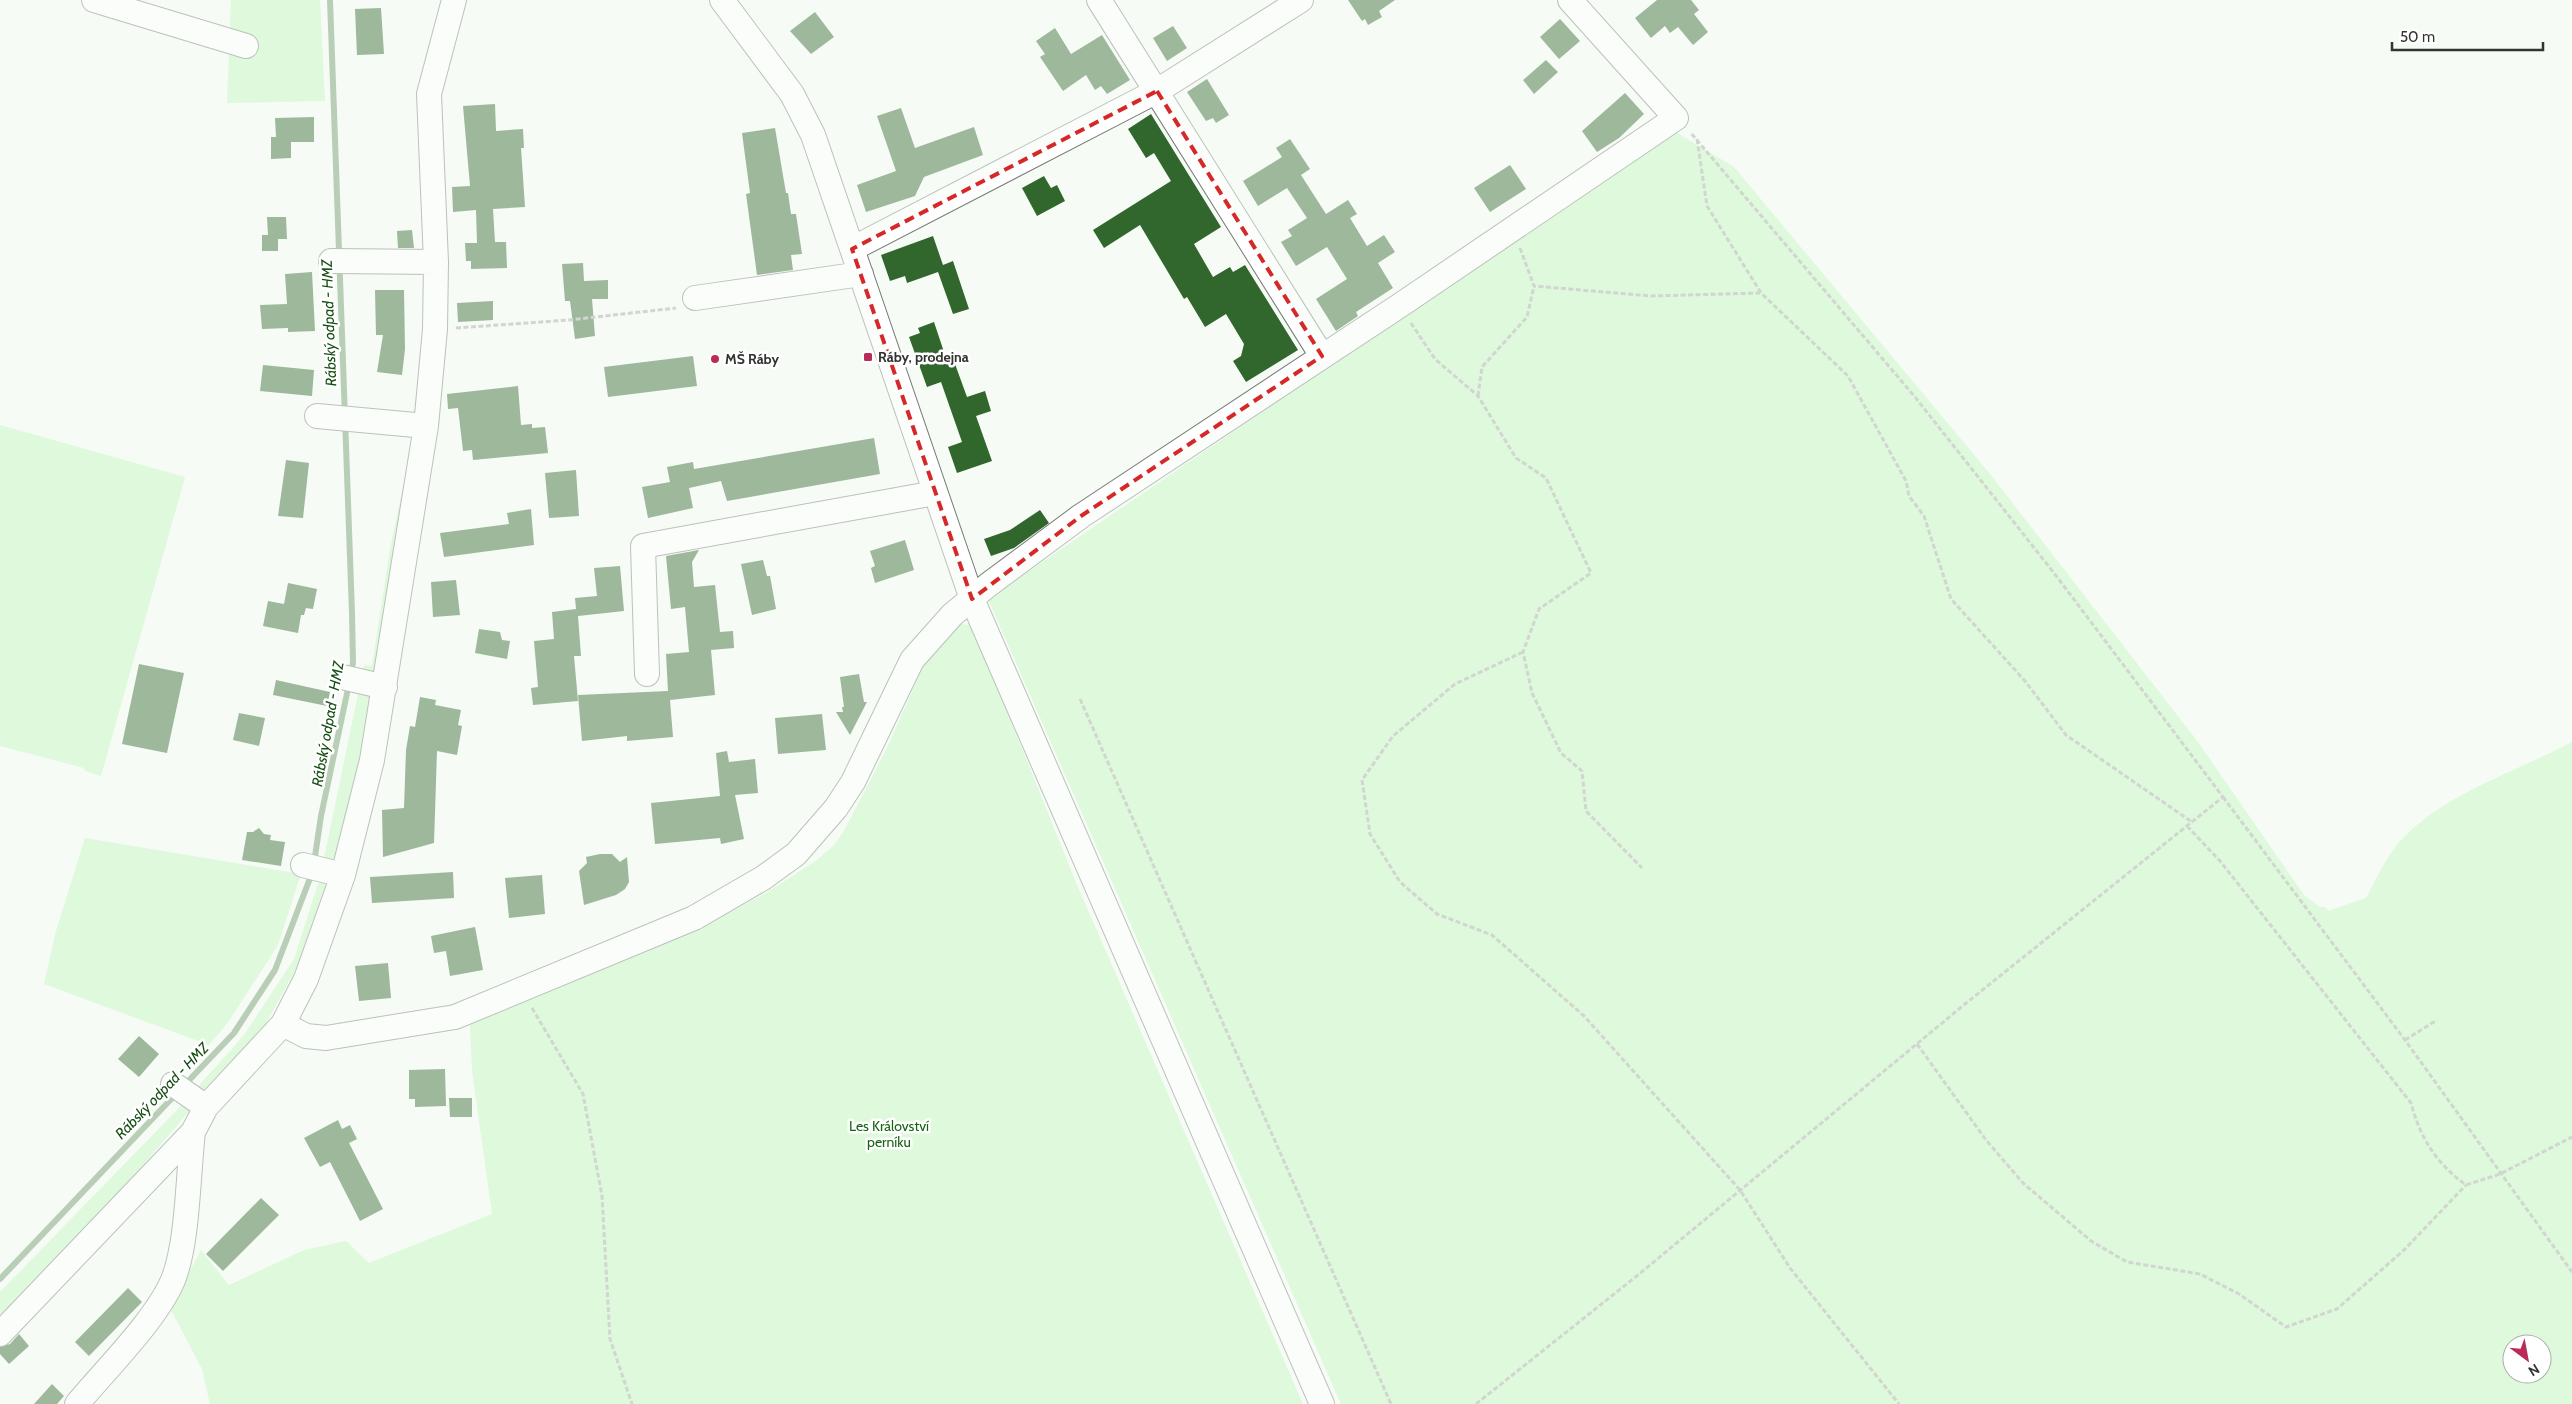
<svg xmlns="http://www.w3.org/2000/svg" width="2572" height="1404" font-family="Cabin,sans-serif">
<rect width="100%" height="100%" fill="#f6fbf5"/>
<!-- green -->
<path fill="#c1f6bb" fill-rule="evenodd" d="M231,0H320L325,101L227,103Z
M1674,131L1734,167L1990,474L2198,742L2304,895L2320,907H2325L2328,911L2366,898C2377,878 2387,854 2404,837C2450,791 2516,772 2572,742V1404H1341L988,599ZM2512,1344H2542V1374H2512Z
M0,425L185,477L101,776L85,771L84,768L0,746Z
M412,443L370,738L313,938L259,1036L185,1116L58,1265L0,1327V1292L175,1112L229,1052L244,1035L294,959L320,878L364,665L372,666L390,549Z
M962,624L969,625L974,629L1077,885L1303,1404H210L202,1369L170,1308L201,1250L229,1285L304,1250L346,1241L369,1263L492,1214L472,1071L470,1025L580,976L693,931L766,893L817,860L835,844L845,829L888,746L928,655L952,630Z
M85,838L301,874L278,945L229,1021L209,1045L44,984L56,931Z"/>
<g fill="none" stroke-linecap="round" stroke-linejoin="round">
<!-- stream -->
<path stroke="#70986c" stroke-width="6" d="M330,0L352,613L353,663L351,674
M314,863L321,816L349,684
M0,1279L234,1033L275,970L312,873"/>
</g>
<!-- building -->
<path fill="#31672d" d="M1348,0H1395L1379,11L1382,17L1368,25L1365,19L1362,21Z
M1657,0H1691L1699,10L1694,14L1708,32L1693,45L1678,27L1670,33L1665,26L1651,38L1635,18Z
M381,8L384,54L357,55L355,9Z
M815,12L834,37L811,54L790,31Z
M1560,19L1580,41L1559,59L1540,37Z
M1173,26L1187,48L1167,61L1153,38Z
M1055,28L1071,54L1102,35L1130,80L1107,94L1101,86L1095,90L1086,75L1063,91L1040,57L1045,54L1036,41Z
M1546,60L1558,72L1534,94L1523,80Z
M1207,79L1229,115L1216,123L1213,118L1206,121L1187,92Z
M1625,93L1644,114L1619,138L1597,152L1582,131Z
M495,104L496,131L523,129L524,148H521L525,207L493,209L495,242H506L507,268L471,269V261H466L465,243H477L476,210L453,212L452,187L470,186L463,106Z
M901,108L915,148L974,127L983,155L924,177L915,196L866,212L857,185L896,171L877,116Z
M1151,114L1221,227L1194,244L1213,277L1230,267L1233,272L1245,265L1298,350L1246,382L1233,361L1241,356L1244,344L1226,314L1205,327L1187,297L1184,299L1140,225L1104,248L1093,230L1171,181L1154,153L1146,158L1128,129Z
M314,117V142H291V158L271,159V137H276L275,118Z
M775,128L786,193H788L791,214H796L802,254L791,255L793,270L757,275L746,194L750,193L742,133Z
M1290,139L1310,169L1301,175L1326,214L1348,200L1357,214L1350,218L1367,246L1384,235L1395,252L1378,263L1393,288L1356,312L1358,316L1336,331L1316,299L1347,279L1327,247L1296,266L1281,242L1292,236L1288,230L1307,218L1287,188L1258,206L1243,181L1282,157L1276,148Z
M1510,165L1526,189L1490,212L1474,188Z
M1044,176L1051,188L1057,185L1065,201L1037,216L1022,188Z
M267,217H286L287,239H278V251H262V235H268Z
M412,230L414,248H398L397,231Z
M933,236L943,265L953,261L969,309L953,314L938,272L907,283L905,276L890,281L881,255Z
M583,263L584,281L608,280V299H592L595,336L575,339L570,301H565L562,264Z
M312,272L315,331L288,332V328L262,329L260,305L287,304L285,274Z
M375,290H404L405,349L402,375L377,372L383,335H376Z
M493,301V320L458,322L457,303Z
M934,322L945,355L951,353L967,397L985,391L991,411L976,416L992,461L957,473L948,447L962,442L941,382L927,387L909,337L920,333L918,328Z
M693,356L697,386L608,397L604,367Z
M263,365L314,370L312,396L260,391Z
M518,386L521,425L532,424V428L545,427L548,453L473,460L472,450L463,451L458,408L448,409L447,394Z
M874,438L880,474L727,501L721,481L689,488L693,508L648,518L642,487L670,482L667,467L693,462L694,469Z
M286,460L309,463L303,518L278,516Z
M576,470L579,516L549,518L545,473Z
M531,509L534,545L444,557L440,533L509,524L507,513Z
M1040,510L1049,523L1014,548L991,556L984,539L1010,530Z
M905,540L914,570L875,583L871,568L875,566L870,551Z
M699,550L692,562L694,587L715,585L720,632L733,631L734,648L711,650L715,695L670,700L673,737L627,741V736L582,741L578,695L668,691L666,654L689,652L685,607L671,609L666,556Z
M763,560L767,576H770L776,609L752,615L741,564Z
M620,566L624,611L578,616L581,656H574L578,701L533,705L531,688L538,687L534,641L554,639L552,612L576,609L575,598L597,596L594,568Z
M456,580L460,615L433,617L431,582Z
M288,583L317,589L313,609L306,608L304,615H301L298,633L263,626L268,601L284,604Z
M479,629L500,632L502,640L510,641L507,659L475,653Z
M139,664L184,673L167,753L122,744Z
M859,674L864,702H867L850,735L836,712H843L842,707H844L840,677Z
M276,680L330,692L327,706L273,695Z
M420,697L436,700L435,705L461,710L458,725L462,726L457,755L437,751L434,843L383,857L382,810L404,808L406,750L410,726L415,727Z
M239,713L265,718L259,746L233,740Z
M822,714L826,750L778,754L775,718Z
M727,751L729,762L755,759L758,793L735,795L744,839L721,844L720,838L655,844L651,803L720,796L716,753Z
M259,828L264,834L271,835L270,840L285,842L281,866L242,860L247,832H253Z
M600,854H612L620,862L627,857L629,882L625,889L616,895L584,905L579,871L587,863L586,857Z
M453,872L454,898L372,903L370,877Z
M542,875L545,914L509,918L505,878Z
M475,927L483,970L450,976L446,951L434,953L431,936Z
M388,963L391,998L359,1001L355,966Z
M139,1036L159,1054L139,1077L118,1059Z
M445,1069L446,1106L415,1107V1099H409V1070Z
M449,1098H472V1117H450Z
M338,1120L342,1129L350,1125L357,1139L349,1143L383,1209L360,1221L330,1162L320,1167L304,1138Z
M261,1198L279,1215L223,1271L206,1254Z
M128,1288L142,1302L89,1356L75,1342Z
M19,1334L29,1346L9,1364L0,1354V1347L10,1344Z
M52,1384L64,1396L57,1404H34Z"/>
<g fill="none" stroke-linecap="round" stroke-linejoin="round">
<defs>
<path id="minor" d="M94,0L246,46
M722,0L792,94L813,135L972,599L1322,1404
M1099,0L1322,356
M852,249L1157,91L1301,0
M331,261L436,262
M695,298L861,274
M317,416L426,426
M647,674L643,546L935,493
M342,677L385,687
M303,865L343,875
M283,1024L306,1036L326,1038L455,1017L694,918L763,878L796,854L836,808L853,782L912,660L952,615L988,585L1081,516L1399,306L1676,118L1570,0
M173,1084L206,1107
M0,1334L193,1132L206,1107L283,1024L306,979L343,875L372,760L426,426L435,329L436,262L429,94L454,0
M77,1404C106,1369 156,1320 173,1280C188,1243 188,1174 193,1132"/>
</defs>
<!-- minor casing -->
<use href="#minor" stroke="#767b76" stroke-width="26"/>
<!-- path -->
<path stroke="#a4a8a4" stroke-width="3" stroke-dasharray="5 2.5" stroke-linecap="butt" d="M1697,139L1707,206L1761,293L1848,376L1906,481L1909,496L1924,516L1951,599L2025,681L2066,735L2192,822
M1520,248L1534,286L1651,296L1760,293
M1411,323L1435,359L1478,396L1516,458L1546,478L1591,573L1539,609L1523,652L1532,693L1561,753L1582,771L1586,811L1642,868
M456,328L569,320L676,308
M1478,396L1482,367L1527,317L1534,286
M1523,652L1455,684L1393,736L1362,780L1370,834L1400,882L1437,914L1492,935L1584,1016L1740,1190L1790,1268L1899,1404
M1080,699L1391,1404
M2223,797L2405,1040L2572,1272
M2187,826L2220,861L2411,1103C2420,1138 2437,1164 2466,1185L2500,1174L2572,1137
M532,1008L583,1094L602,1196L610,1339L632,1404
M2405,1040L2437,1020
M1917,1044L1986,1140L2023,1183L2091,1241L2127,1262L2200,1274L2239,1294L2286,1327L2337,1309L2404,1250L2466,1185
M1476,1404L1638,1275L1965,1004L2223,797L2054,573L1915,397L1690,132"/>
<!-- minor -->
<use href="#minor" stroke="#fff" stroke-width="24"/>
</g>
<!-- marked area -->
<path d="M0 0H2572V1404H0ZM1157,91L1322,356L1081,516L972,599L852,249Z" fill="#f6fbf5" fill-opacity=".55" fill-rule="evenodd"/>
<path fill="none" stroke="#d62828" stroke-width="4" stroke-dasharray="10 6" stroke-linejoin="round" d="M1157,91L1322,356L1081,516L972,599L852,249Z"/>
<!-- markers -->
<g fill="#bb2b57" stroke="#fff" stroke-width="2">
<rect x="863" y="352" width="10" height="10" rx="2.5"/>
<circle cx="715" cy="359" r="5"/>
</g>
<g text-anchor="middle" stroke-width="5" stroke-linejoin="round" paint-order="stroke">
<!-- poi labels -->
<g font-size="14" font-weight="bold" fill="#323432" stroke="#fff" text-anchor="start">
<text x="878" y="362">Ráby, prodejna</text>
<text x="725" y="364">MŠ Ráby</text>
</g>
<!-- park labels -->
<g font-size="14" fill="#166412" stroke="#fff">
<text x="889" y="1131">Les Království<tspan x="889" dy="16">perníku</tspan></text>
</g>
<!-- water labels -->
<g font-size="15" font-style="italic" fill="#154e12" stroke="#fff">
<text transform="translate(329 323) rotate(-92)" y="5">Rábský odpad - HMZ</text>
<text transform="translate(328 724) rotate(-80)" y="5">Rábský odpad - HMZ</text>
<text transform="translate(162 1091) rotate(-46)" y="5">Rábský odpad - HMZ</text>
</g>
</g>
<!-- north arrow -->
<g transform="translate(2527 1359) rotate(148)"><circle r="24" fill="#ffffff" stroke="#adaead"/>
<path d="M0-4L9 19L0 12L-9 19Z" fill="#bb2b57"/>
<text y="-8" font-size="14" font-weight="bold" text-anchor="middle" fill="#323432">N</text>
</g>
<!-- scale -->
<path d="M2392 42v8h151v-8" fill="none" stroke="#323432" stroke-width="2.5"/>
<text x="2400" y="42" font-size="15" fill="#323432" stroke="#ffffff" stroke-width="4" paint-order="stroke">50 m</text>
</svg>
